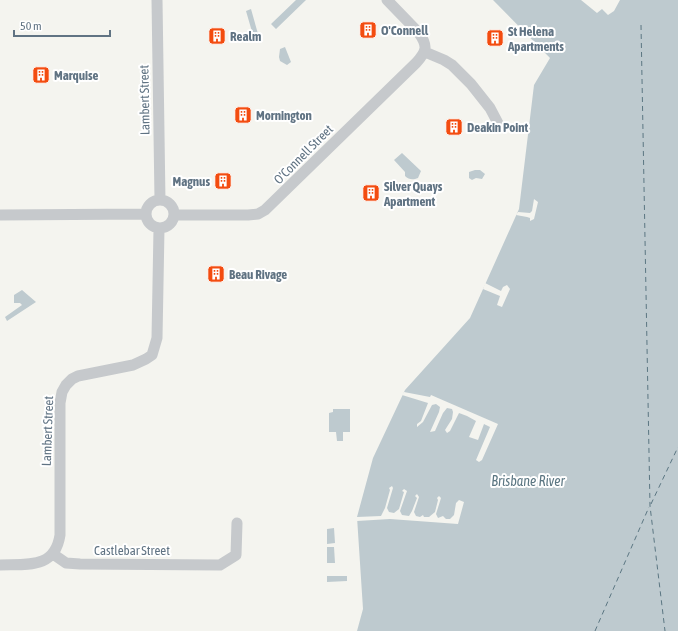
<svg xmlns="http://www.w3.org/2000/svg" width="678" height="631" font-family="'Asap Condensed',sans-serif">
<rect width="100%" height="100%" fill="#f4f4ef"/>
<!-- water -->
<path fill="#becacf" d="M296,0H306L276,29L271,24Z
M493,0H581L597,13L602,9L608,15L614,11L620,0H678V631H357L363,609L357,517L373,458L405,390L470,318L519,209L534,85L550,58Z
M251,9L260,41L255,42L246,11Z
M285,47L291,62L287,65L280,61L279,57L280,49Z
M402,153L421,171L418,178C413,180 409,180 405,176V172L394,160Z
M475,170H480L485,174L482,179L476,178L472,180L469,178V172Z
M22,290L36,302L7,321L5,317L22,305L20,303H14V295Z
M333,409H350V432H343V441H337L336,432H329V413L333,412Z
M334,528L335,543L327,544V529Z
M327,547H334L335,563H327Z
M327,576H347V581L327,582Z"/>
<!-- pier -->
<path fill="#f4f4ef" d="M534,199L538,202L534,219L530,221V218L527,217L516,215L518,212L530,213L532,211Z
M485,283L501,291L503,287L507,285L510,289L502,307L497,305L500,296L483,289Z
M404,392L430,397L431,395L498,424L482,460L479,462L476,460L490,427L484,424L478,440L469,437L476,421L467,416L459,413L450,431L447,433L445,430L452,419L453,412L452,409L447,408L443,413L435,431L430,432L439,412L440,407L436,404L432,405L423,422L417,427V424L421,421L428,403L402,395Z
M392,486L393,488L387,508L389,512L394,513L399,509L404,492L402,491L404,489L407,491L400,511L402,515L409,516L412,511L417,498L415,496L417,494L419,497L414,512L416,516L420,517L423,515L424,517H429L435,512L438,500L437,498L439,496L441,498L436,514L438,518L443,516L446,519H450L454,515L456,503L459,500L464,502L458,524L390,519L357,521V517L381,516L385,508L390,490L389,488Z"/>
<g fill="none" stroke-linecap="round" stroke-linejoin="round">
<!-- ferry -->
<path stroke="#5b7682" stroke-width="1" stroke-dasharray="5 4" stroke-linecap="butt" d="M641,25L650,506L665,631
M651,504L678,447
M595,631L649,507"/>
<!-- minor -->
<path stroke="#c6c9cc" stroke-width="11" d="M157,0L160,200
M425,52L444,60L452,65L471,84L490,108L500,127
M146 214a14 14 0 1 1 28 0a14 14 0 1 1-28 0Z
M0,215L145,214
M174,215H248L258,214L265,210L416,63C427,51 428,46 419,33L387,0
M53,554L66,563L80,564L220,565L236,555L237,523
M0,565C27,564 55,569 60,535V403L62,392L66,385L72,379L78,376L133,365L146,359L152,355L157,338L159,229"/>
</g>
<!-- icons -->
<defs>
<symbol id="building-square" viewBox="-11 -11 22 22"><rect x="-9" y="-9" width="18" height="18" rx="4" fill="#f34c10" stroke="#fff"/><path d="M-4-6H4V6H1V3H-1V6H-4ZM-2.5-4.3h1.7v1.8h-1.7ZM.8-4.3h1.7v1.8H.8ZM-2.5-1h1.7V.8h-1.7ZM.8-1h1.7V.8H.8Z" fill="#fff"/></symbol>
</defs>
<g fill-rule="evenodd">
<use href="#building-square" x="358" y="20" width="20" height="20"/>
<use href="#building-square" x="207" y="26" width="20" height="20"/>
<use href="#building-square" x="485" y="28" width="20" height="20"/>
<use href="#building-square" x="31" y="65" width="20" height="20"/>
<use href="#building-square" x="233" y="105" width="20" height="20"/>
<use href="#building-square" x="444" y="117" width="20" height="20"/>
<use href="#building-square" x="213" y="171" width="20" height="20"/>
<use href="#building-square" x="361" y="183" width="20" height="20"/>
<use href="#building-square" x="206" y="264" width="20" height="20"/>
</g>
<g text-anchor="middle" stroke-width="4" stroke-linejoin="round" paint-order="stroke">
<!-- poi labels -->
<g font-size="13" font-weight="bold" fill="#607383" stroke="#fff" text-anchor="start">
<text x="381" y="35">O'Connell</text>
<text x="508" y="36">St Helena<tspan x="508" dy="15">Apartments</tspan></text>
<text x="230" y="41">Realm</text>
<text x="54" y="80">Marquise</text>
<text x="256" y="120">Mornington</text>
<text x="467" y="132">Deakin Point</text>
<text x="210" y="186" text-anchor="end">Magnus</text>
<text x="384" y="191">Silver Quays<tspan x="384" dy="15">Apartment</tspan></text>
<text x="229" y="279">Beau Rivage</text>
</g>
<!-- street labels -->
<g font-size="13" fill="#607383" stroke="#fff">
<text transform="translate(144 100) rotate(-91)" y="5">Lambert Street</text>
<text transform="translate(303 154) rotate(-45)" y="5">O'Connell Street</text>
<text transform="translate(47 431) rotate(-88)" y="5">Lambert Street</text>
<text x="132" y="555">Castlebar Street</text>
</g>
<!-- water labels -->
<g font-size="14" font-style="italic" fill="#5b7682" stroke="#fff">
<text x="528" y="486">Brisbane River</text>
</g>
</g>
<!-- scale -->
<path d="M14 30v6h96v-6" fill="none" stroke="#607383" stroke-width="2"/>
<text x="20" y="30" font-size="12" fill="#607383" stroke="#ffffff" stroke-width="3" paint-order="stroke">50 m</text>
</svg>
